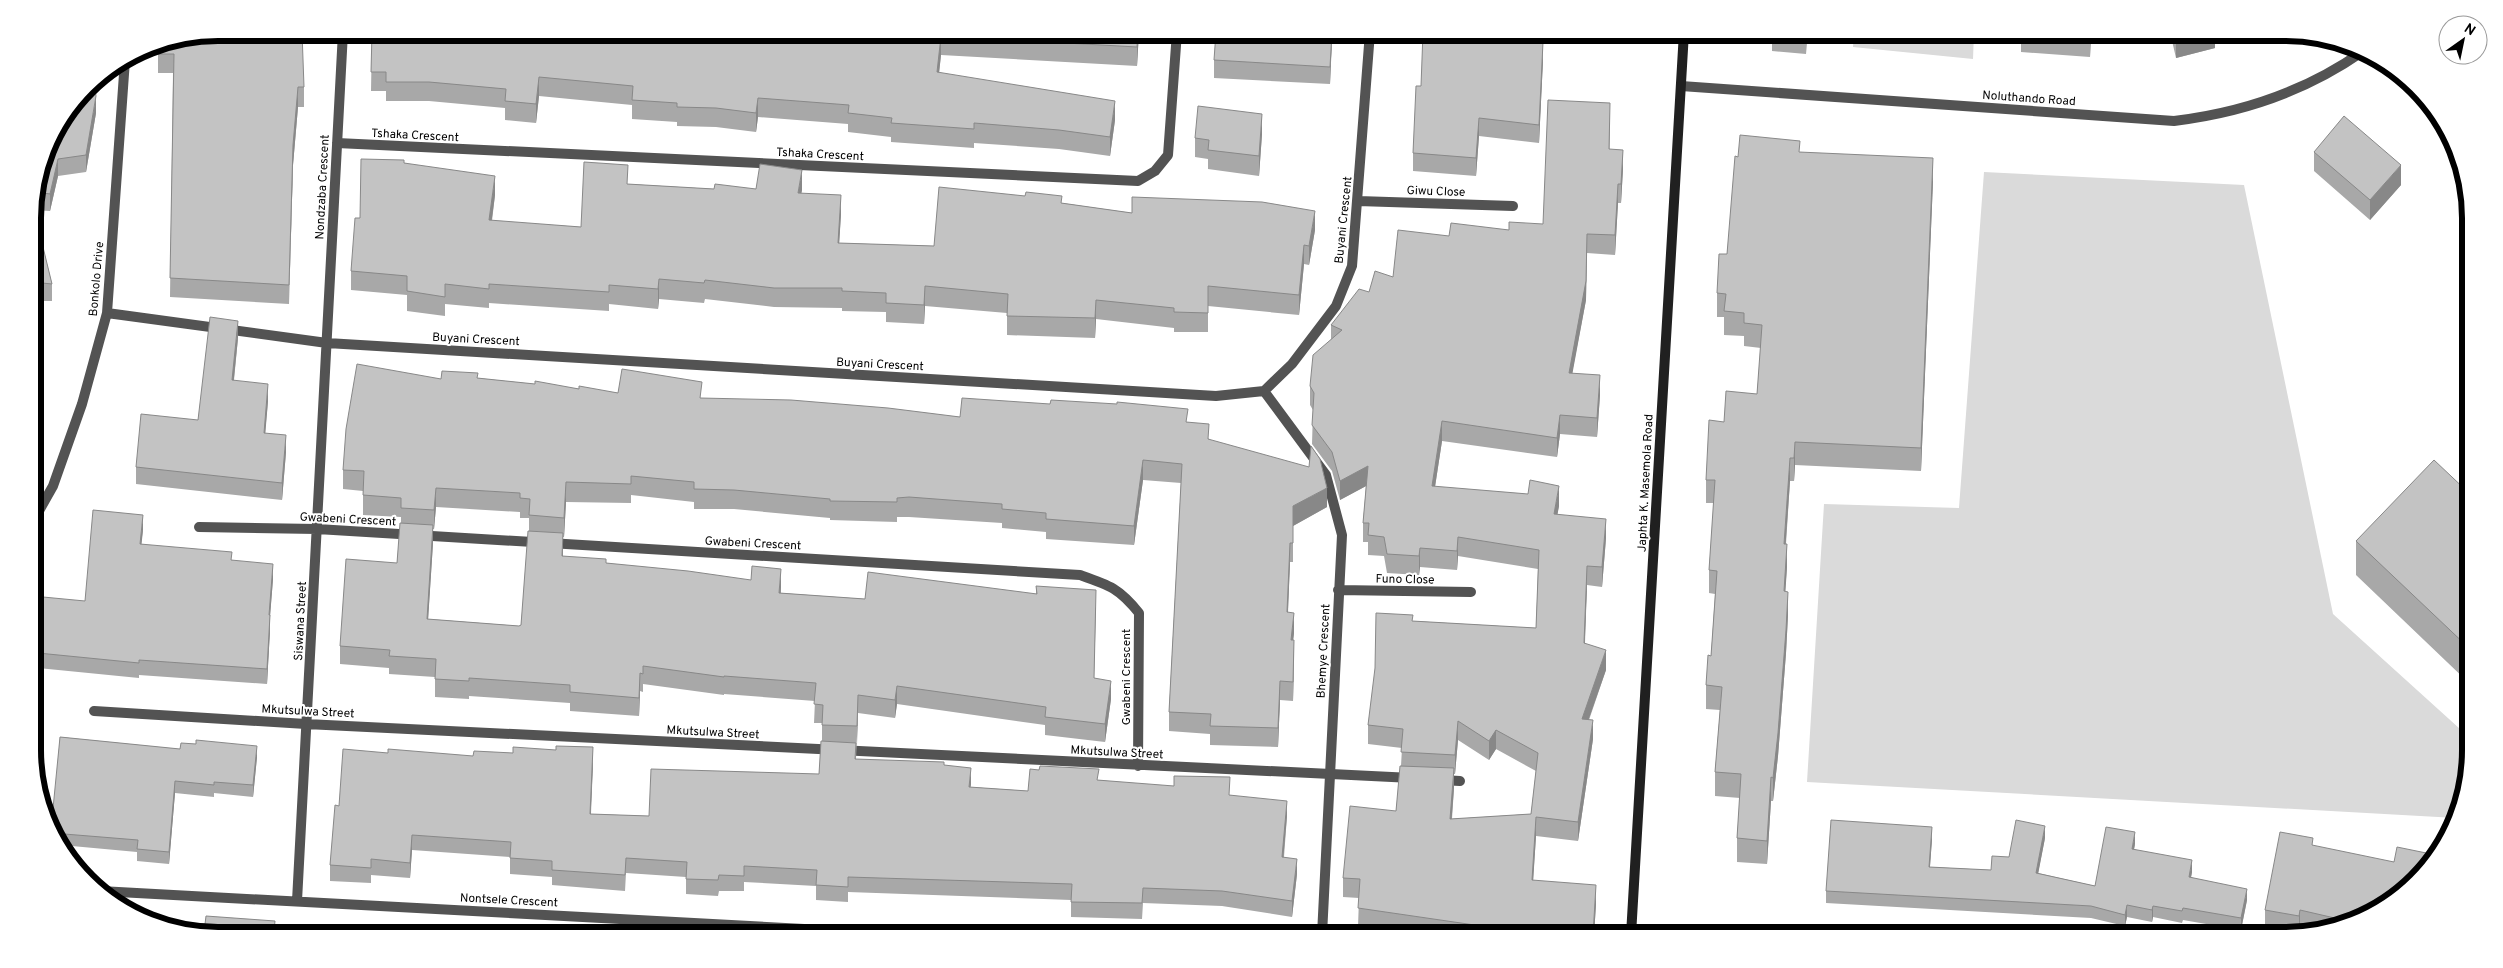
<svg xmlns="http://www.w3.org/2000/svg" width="2503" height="968" font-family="Overpass,sans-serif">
<rect width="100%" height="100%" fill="#fff"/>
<!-- green -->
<path fill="#dadada" d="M1854,33H1974L1973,59L1853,47Z
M1984,172L2244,185L2333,614L2470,738L2461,810L2456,818L1807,782L1824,504L1959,508Z"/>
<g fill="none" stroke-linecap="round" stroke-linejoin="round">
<!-- minor -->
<path stroke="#535353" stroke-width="10" d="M1681,86L2174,121C2241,113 2306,91 2362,52
M337,143L1138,181L1155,171L1168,155L1177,32
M1358,201L1513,206
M107,313L327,343L1216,396L1264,391L1292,364L1336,306L1352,266L1370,32
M1264,391L1326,475L1342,535L1322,935
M35,518L53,486L82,404L107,313L125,60
M199,527L317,529L1080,575C1109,585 1119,588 1139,613L1138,766
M1338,590L1471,592
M94,711L306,724L1412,778
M1441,780L1460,781
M100,891L917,935
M297,901L343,32"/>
<!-- secondary -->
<path stroke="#202020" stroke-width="10" d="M1631,935L1684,32"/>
</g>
<!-- wall -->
<path fill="#a8a8a8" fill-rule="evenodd" d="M417,32H1139L1137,66L941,55L939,73L1115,120L1110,156L1059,149L974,143V148L891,142V137L848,132V124L758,117L756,132L716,127L677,126V122L632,119V105L539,96L536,123L505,120V108L429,101H386V91H371L372,33L417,34Z
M1332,32L1330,84L1214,78V60Z
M1808,32L1806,54L1772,51V41Z
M2021,32H2091L2090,57L2021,52Z
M2170,32H2215V48L2176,58Z
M1495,40L1543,60L1539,143L1479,136L1476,176L1413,171V153L1421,86Z
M159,44L304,87V107H298L293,165L289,304L170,297L173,73H158V54Z
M96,113L86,172L58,176L50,211L34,210L52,284V301H42L34,348L33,206L52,136Z
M1610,122L1609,149L1623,169L1621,203H1618L1615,255L1587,253L1586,300L1572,373L1600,395L1597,437L1560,434L1557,457L1442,441L1435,487L1559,506L1557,515L1606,538L1602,587L1587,585L1585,643L1606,670L1589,720L1593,739L1578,841L1536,836L1533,880L1596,904L1594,935H1414L1358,927L1359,898L1343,897V878L1396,811L1401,766L1402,748L1368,744V725L1413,621L1536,628L1538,569L1458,556L1457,570L1420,567L1419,575L1387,573L1384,556L1368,555V542H1363V523L1366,486L1340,500L1332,471L1312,444L1313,410L1310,405V386L1331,339V325L1369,292L1393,277L1449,236L1509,230L1543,224ZM1458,740L1489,760L1496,749L1536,771L1531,814L1452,819L1454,788V774H1455Z
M1262,134L1259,176L1208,169V159L1195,157V138Z
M1800,152L1933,181L1921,471L1795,465L1794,481H1790L1786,544L1787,567L1785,591L1788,615L1786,653L1778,756L1773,801H1771L1767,864L1737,862V838L1740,798L1715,796V772L1720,710L1706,709V685L1711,656L1715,594L1709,593V570L1714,503H1706V480L1724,422L1757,394L1761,348L1744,346V336L1724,335V317H1717V293L1727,254L1738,157Z
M2314,152L2401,185L2370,220L2314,171Z
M404,163L495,195L492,221L581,227L628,184L714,189L802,190L801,193L841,214L839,243L934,246L1062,203L1132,213L1315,230L1309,265L1304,264L1299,315L1208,306V332H1174V328L1096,319L1095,338L1007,335V313L925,306L924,324L886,322V312L842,311V308L774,307L705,299L704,303L659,299L658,309L609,304V311L489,303V308L445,304V316L407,311V295L351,290V271L360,218Z
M238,338L234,380L268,401L265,433L286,452L282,500L136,484V467L198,420Z
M478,378L618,393L702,398L960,417L1188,422L1209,439L1327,507L1293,526V562H1290L1288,613L1294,633L1293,640L1294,660L1293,701L1280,700L1278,747L1210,745V734L1169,731V712L1181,483L1143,480L1134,545L1046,539V532L1002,528V523L909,517H897V522L830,520V518L734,509H694V502L631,495V503L566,502L564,537H563V556L606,563L781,587V593L865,599L1036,594V586L1096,608L1094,679L1111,699L1105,742L1045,735V725L897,704L895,718L858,713L856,759L944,765L971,784L970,787L1028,791L1099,780L1230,795L1287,816L1284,857L1297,874L1292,917L1222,906L1143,903L1142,919L1071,917V900L848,892V902L816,900V886L744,882V891H719L718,896L686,894V877L626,873L625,891L552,885V877L510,874V857L412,850L410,878L371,875V883L330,881V865L339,806L388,753L593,763L591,814L649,816L819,774L822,741V723H814L815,701L724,694V695L643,684V692L640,691L639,716L570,711V703L469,696V699L435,697V677L389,674V668L340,664V646L397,563L401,523V517L363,515V491L343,489V470L441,379ZM436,507L520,512V518H529V531L521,625L519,626L428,619L433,543V529H434Z
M2470,494V684L2356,575V541Z
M143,530L141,544L232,560L273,579L270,615V630L267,684L139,675V678L38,668V653L85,601Z
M60,737L257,757L253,797L214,793V797L175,793L169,864L137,861V852L61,845L52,832Z
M2045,838L2038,873L2095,886L2135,844L2134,849L2192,872L2191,877L2247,900L2241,930L2183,920L2182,923L2153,917L2152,922L2127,917L2125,926L2091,918L1826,903V891L1932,839L1930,867L1991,870L2009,857Z
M2313,846L2398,897L2345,926L2314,932L2300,928L2299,934L2265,928V910Z"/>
<!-- shaded-wall -->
<path fill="#888" d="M1138,32H1139L1137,66V47Z
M1332,32V41L1330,84V67Z
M2090,32H2091L2090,57Z
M2176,32H2215V48L2176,58Z
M941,36V55L937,91V72Z
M1543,42V60L1539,143V125Z
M539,77V96L536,123V104Z
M298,87V107L293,165L289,304L293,145Z
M96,96V113L86,172V155Z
M758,98V117L756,132V113Z
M1115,101V120L1110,156V137Z
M1610,103V122L1609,168V149Z
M1262,114V134L1259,176V156Z
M1479,118V136L1476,176V158Z
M1623,150V169L1621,203V184Z
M1933,158V181L1921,471V448Z
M58,159V176L50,211V194Z
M2401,165V185L2370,220V200Z
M802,170V190L798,212V193Z
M495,176V195L489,240V220Z
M1618,184V203L1615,255V235Z
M841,195V214L838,263V243Z
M1315,211V230L1309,265V246Z
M1587,234L1586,300L1569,392V373Z
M1304,245V264L1299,315V295Z
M659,279V299L658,309V289Z
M42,283V301L34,349V331Z
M925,286V306L924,324V305Z
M1096,300V319L1095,338V318Z
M238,321V338L232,397V380Z
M1600,375V395L1597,437V418Z
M268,384V401L264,449V433Z
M1560,415V434L1557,457V438Z
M1442,421V441L1432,506V486Z
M286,435V452L282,500V483Z
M1795,442V465L1794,481V458Z
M1790,458V481L1784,567V544Z
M1143,460V480L1134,545V526Z
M1368,466V485L1340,500V481Z
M566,482V502L564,537V518Z
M1559,486V506L1554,534V514Z
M436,488V507L434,529V510Z
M1327,488V507L1293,526V562V506Z
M143,515V530L140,559V544Z
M1606,519V538L1602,587V567Z
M433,525V543L427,637V619Z
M563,533V551L562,574V556Z
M1458,537V556L1457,570V551Z
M1290,543V562L1287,632V612Z
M1787,544V567L1784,614V591Z
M1420,548V567L1419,575V556Z
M273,564V579L269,630V615Z
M1587,566V585L1584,662V643Z
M781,569V587L779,611V593Z
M1788,592V615L1786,653L1778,756L1773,801V778Z
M1294,613V633L1291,660V640Z
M270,615V630L267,684V669Z
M1294,640V660L1293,701V682Z
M1606,650V670L1582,738V719Z
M640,673V691L639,716V698Z
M1111,681V699L1105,742V724Z
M1280,681V700L1278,747V728Z
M897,686V704L895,718V700Z
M858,695V713L857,744V726Z
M1593,720V739L1578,841V822Z
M1458,721V740L1455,774V755Z
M1496,730V749L1489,760V741Z
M257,746V757L253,797V785Z
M593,747V763L590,829V814Z
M971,768V784L969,803V787Z
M1454,768V788L1450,839V819Z
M1771,777V801L1767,864V841Z
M175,781V793L169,864V852Z
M1287,801V816L1282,872V857Z
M1536,817V836L1532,899V880Z
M2045,826V838L2036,885V873Z
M1932,827V839L1929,879V867Z
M2135,832V844L2132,860V849Z
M412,835V850L410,878V863Z
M1297,859V874L1292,917V901Z
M2192,860V872L2189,888V877Z
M1596,885V904L1594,935H1593Z
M2247,889V900L2241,930V918Z
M2127,905V917L2125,926V915Z
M2153,906V917L2152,922V910Z
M2300,910V928L2299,934V916Z"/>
<!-- building -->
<path fill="#c3c3c3" stroke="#888" d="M218,32H302L304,87H298L293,145L289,285L170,278L174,54H158L159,44Z
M417,32H1138L1137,47L941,36L937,72L1115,101L1110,137L1059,130L974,123V129L891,123L892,118L848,113L849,105L758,98L756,113L716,108L677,107V103L632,100L633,86L539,77L536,104L505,101L506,89L429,82H386V72H371L372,33L417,34Z
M1216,32H1332L1330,67L1214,60Z
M1423,32H1495V40L1543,42L1539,125L1479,118L1476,158L1413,153L1416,86H1421Z
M1772,32H1807L1806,43L1772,41Z
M2024,32H2090V37Z
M94,80L96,96L86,155L58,159L50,194L37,192L52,136Z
M1548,100L1610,103L1609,149L1623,150L1621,184H1618L1615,235L1587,234L1586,281L1569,373L1600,375L1597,418L1560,415L1557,438L1442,421L1432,486L1528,494L1530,480L1559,486L1554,514L1606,519L1602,567L1587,566L1584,643L1606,650L1582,719L1593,720L1578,822L1536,817L1532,880L1596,885L1593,935H1543L1358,908L1360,879L1343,878L1350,806L1396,811L1400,766L1454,768L1450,819L1531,814L1538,753L1496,730L1489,741L1458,721L1455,755L1401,752L1403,729L1368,725L1375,668L1376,613L1413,615L1412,621L1536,628L1539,550L1458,537L1457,551L1420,548L1419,556L1387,554L1384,537L1368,535L1369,523H1363L1368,466L1340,481L1332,452L1312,425L1314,393L1310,386L1313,355L1342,330L1331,325L1359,289L1369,292L1375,271L1393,277L1398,230L1449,236L1451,223L1509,230V222L1543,224Z
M1198,106L1262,114L1259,156L1208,150L1209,140L1195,138Z
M2344,116L2401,165L2370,200L2314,152Z
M1740,135L1800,141L1799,152L1933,158L1921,448L1795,442L1794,458H1790L1784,544H1787L1784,591L1788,592L1786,630L1778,733L1773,778L1771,777L1767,841L1737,838L1741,774L1715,772L1722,687L1706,685L1708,655L1711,656L1717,571L1709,570L1715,480H1706L1709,420L1724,422L1726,391L1757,394L1762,325L1744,323V313L1724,311L1726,294L1717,293L1719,254H1727L1735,156L1738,157Z
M361,159L404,160V163L495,176L489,220L581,227L584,162L628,165L627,184L714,189L715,184L756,189L760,164L802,170L798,193L841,195L838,243L934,246L939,187L1025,196L1026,192L1062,196L1061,203L1132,213V197L1262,202L1315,211L1309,246L1304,245L1299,295L1208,286V313L1174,312V308L1096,300L1095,318L1007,316L1008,294L925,286L924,305L886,303V293L842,291V288H774L705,280L704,283L659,279L658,289L609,285V292L489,284V289L445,284V297L407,291V276L351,271L355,218H360Z
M33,206L52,284L42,283L34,331Z
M210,317L238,321L232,380L268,384L264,433L286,435L282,483L136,467L141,414L198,420Z
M357,364L441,379L442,371L478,373L477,378L535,384V381L579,389V386L618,393L622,369L702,382L700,398L791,400L888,408L960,417L962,398L1050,404L1051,400L1117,404V402L1188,409L1186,422L1209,424L1208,439L1309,467L1311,446L1320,459L1327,488L1293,506V543H1290L1287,612L1294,613L1291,640H1294L1293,682L1280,681L1278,728L1210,726L1211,714L1169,712L1182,464L1143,460L1134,526L1046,519V513L1002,509V504L909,497L897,498V502L830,501V499L734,490L694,489V482L631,476V484L566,482L564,518L529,515L530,499L520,498V493L436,488L434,510L401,508V498L363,495L364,471L343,470L346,429Z
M2434,460L2470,494V649L2356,541Z
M93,510L143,515L140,544L232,552L231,560L273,564L269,615H270L267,669L139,660V663L38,653L43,597L85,601Z
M400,523L433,525L427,619L519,626L521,625L528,531L563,533L562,556L606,559V563L688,571L751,580L752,566L781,569L779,593L865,599L868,572L1037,594L1036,586L1096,590L1094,678L1111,681L1105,724L1045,717L1046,707L897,686L895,700L858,695L857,726L822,725L823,705L814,704L816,683L724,676V677L643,666V674L640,673L639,698L570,692V685L469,678V681L435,679L436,659L389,656L390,650L340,646L346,559L397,563Z
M60,737L180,749L181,743L196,744V740L257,746L253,785L214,782V785L175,781L169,852L137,849L138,840L52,833L51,829Z
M821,741L856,743L855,759L944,762V765L971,768L969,787L1028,791L1030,769L1039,770L1040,766L1099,769L1097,780L1174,786V776L1230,777L1229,795L1287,801L1282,857L1297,859L1292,901L1222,891L1143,888L1142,903L1071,902L1072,884L848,877V887L816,885L817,870L744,866V876L719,875L718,880L686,879L687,862L626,858L625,875L552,870V861L510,858L511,842L412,835L410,863L371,859V868L330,865L335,805L339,806L343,749L388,753V749L473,756L474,751L513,753V747L556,750V746L593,747L590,814L649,816L651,769L819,774Z
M1831,820L1932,827L1929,867L1991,870L1992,856L2009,857L2016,820L2045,826L2036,873L2095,886L2106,827L2135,832L2132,849L2192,860L2189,877L2247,889L2241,918L2183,908L2182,911L2153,906L2152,910L2127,905L2125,915L2091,906L1826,891Z
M2280,832L2313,838L2312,845L2394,862L2397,847L2436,855L2432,863L2398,897L2352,922L2300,910L2299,916L2265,910Z
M206,916L275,921L274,931L333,935V932L374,935L218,936L158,926L150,921L205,924Z"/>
<g text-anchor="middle" stroke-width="4" stroke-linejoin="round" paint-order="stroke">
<!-- street labels -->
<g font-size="12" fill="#000" stroke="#fff">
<text transform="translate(2029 98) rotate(4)" y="4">Noluthando Road</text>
<text transform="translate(415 135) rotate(3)" y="4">Tshaka Crescent</text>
<text transform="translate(820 154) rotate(3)" y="4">Tshaka Crescent</text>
<text transform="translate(322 187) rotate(-87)" y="4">Nondzaba Crescent</text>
<text transform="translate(1436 191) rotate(2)" y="4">Giwu Close</text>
<text transform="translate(1343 220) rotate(-84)" y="4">Buyani Crescent</text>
<text transform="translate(96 279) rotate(-85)" y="4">Bonkolo Drive</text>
<text transform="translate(476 339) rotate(3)" y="4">Buyani Crescent</text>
<text transform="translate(880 364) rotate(3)" y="4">Buyani Crescent</text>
<text transform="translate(1645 483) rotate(-87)" y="4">Japhta K. Masemola Road</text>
<text transform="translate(348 519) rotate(3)" y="4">Gwabeni Crescent</text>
<text transform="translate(753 543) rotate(3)" y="4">Gwabeni Crescent</text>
<text transform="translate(1405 579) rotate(1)" y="4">Funo Close</text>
<text transform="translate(300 621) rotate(-87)" y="4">Siswana Street</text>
<text transform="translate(1323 651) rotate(-87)" y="4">Bhemye Crescent</text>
<text transform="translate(1126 677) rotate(-90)" y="4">Gwabeni Crescent</text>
<text transform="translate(308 711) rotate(3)" y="4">Mkutsulwa Street</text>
<text transform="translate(713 732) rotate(3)" y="4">Mkutsulwa Street</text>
<text transform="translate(1117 752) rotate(3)" y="4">Mkutsulwa Street</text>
<text transform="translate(509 900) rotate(3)" y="4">Nontsele Crescent</text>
</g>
</g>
<!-- crop -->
<path d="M0 0H2503V968H0ZM218 41H2285A177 177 0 0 1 2462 218V750A177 177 0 0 1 2285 927H218A177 177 0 0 1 41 750V218A177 177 0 0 1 218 41Z" fill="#fff" fill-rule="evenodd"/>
<path fill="none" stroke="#000" stroke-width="6" d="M218 41H2285A177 177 0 0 1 2462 218V750A177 177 0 0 1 2285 927H218A177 177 0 0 1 41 750V218A177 177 0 0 1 218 41Z"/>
<!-- north arrow -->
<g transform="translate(2463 40) rotate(33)"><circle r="24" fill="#ffffff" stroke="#999999"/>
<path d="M0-4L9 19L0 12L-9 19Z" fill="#000000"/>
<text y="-8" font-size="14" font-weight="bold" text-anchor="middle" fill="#000000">N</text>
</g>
</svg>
